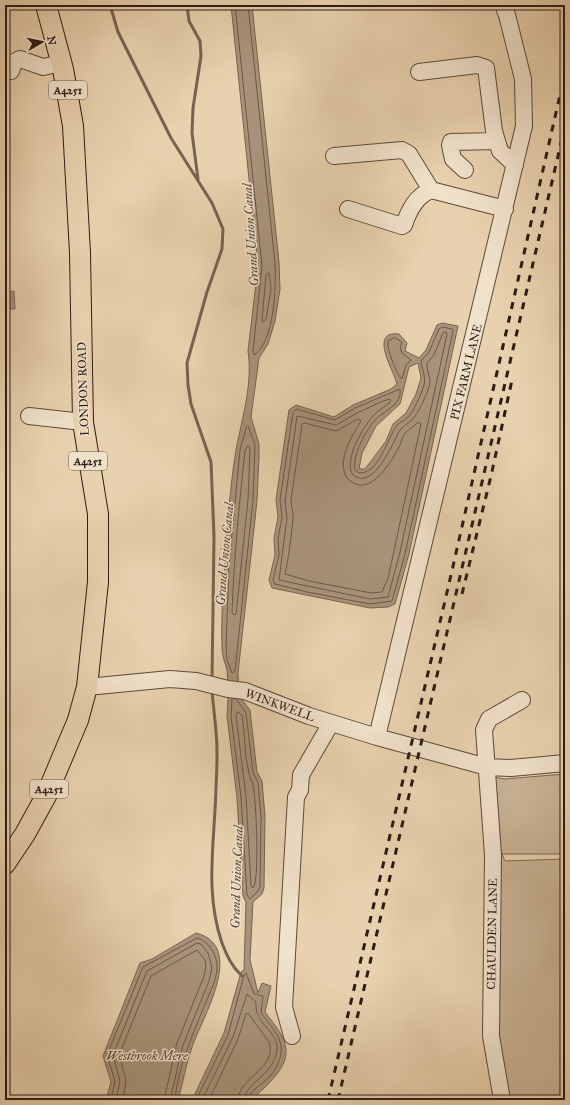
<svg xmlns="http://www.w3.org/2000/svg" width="570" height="1105" font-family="'IM FELL Great Primer',serif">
<rect width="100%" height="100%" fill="#e8d1ae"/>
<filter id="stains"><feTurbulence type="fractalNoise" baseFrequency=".005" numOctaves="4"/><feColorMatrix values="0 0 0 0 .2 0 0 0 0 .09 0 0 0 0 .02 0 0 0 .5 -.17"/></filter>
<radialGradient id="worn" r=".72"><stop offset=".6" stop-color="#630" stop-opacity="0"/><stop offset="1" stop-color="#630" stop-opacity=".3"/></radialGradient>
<!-- green -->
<path fill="#c8b294" stroke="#7a6754" d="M565,774V854H502L505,861L565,859V1100H511L498,1053L494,777L504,779Z"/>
<!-- water -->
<path fill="#a8937a" stroke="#766351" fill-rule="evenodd" d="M231,5H252L279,262L280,289L275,321L268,344L259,358L251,417L259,444V457L257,501L238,673L239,696L250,710L257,772L262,781L265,816L264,888L262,894L253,902L250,960L258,993L262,983L271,986L265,1012C285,1038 298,1053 270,1082C264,1089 258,1093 252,1100H192L224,1033L241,972L244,970L246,902L243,896L237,798L227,716C228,701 229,685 227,670C225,662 222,656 222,647C221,620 223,592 225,565C227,527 230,487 236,450C242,418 253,384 248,351L258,266Z
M14,291L15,309H9L7,292Z
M442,323L458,326L409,554L395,604L388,607L370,608L272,588L269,580L275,555L274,538L278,517L276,500L289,410L296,405L334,417L353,405L391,389L397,384C394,371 368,330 399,334L407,343L405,351L419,358L426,350L437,325ZM418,363L421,378L416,394L406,413L393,424L386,441L365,469H359L362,453L376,426L400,404L409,367Z
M196,933C247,946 202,1018 192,1047C186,1064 183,1083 178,1100H106L111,1082L103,1056L140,963L152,959Z"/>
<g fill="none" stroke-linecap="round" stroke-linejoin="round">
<!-- shore -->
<path stroke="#6a5847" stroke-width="1" d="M235,5L262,266L253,351L255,355C275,338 276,287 275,263L248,5
M269,273L271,289L266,319L263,322L262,320L266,275Z
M443,327L452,329L453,331L405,554L392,601L370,604L307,592L275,584L273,580L279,555L278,539L282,517L280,500L293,412L296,409L335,420L355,408L400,389C402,405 385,410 376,419C366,430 352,455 355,470L359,473C379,474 387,439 397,425C400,422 404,421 407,418C413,413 422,393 424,385C426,377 422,369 421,361L429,352L439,329Z
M446,332L447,334L400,552L388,597L370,599L279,580L287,518L285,501L297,416L336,425L357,413L383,401L390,399V402C385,407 378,410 373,416C363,427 343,461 353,475C374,491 392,444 400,430C403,426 408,424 412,420C419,412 425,398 429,387C432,378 426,372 427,363L434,355L443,333Z
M395,338L402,342L400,347L402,353L411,360L406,365L402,379C397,376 386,347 388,341Z
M358,419L361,421C352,436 336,461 347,478C368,500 389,465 398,449C401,444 402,436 406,432C410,428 415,426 418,422L421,424L394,551L388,578L382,592L371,593L309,581L285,574C289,556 291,538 293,519C294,513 291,507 291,501C294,475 299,450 302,424L305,423L336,431Z
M248,426L255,445L253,500L235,671L232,673L227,660L226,646L229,565L240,450L246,428Z
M248,446L250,448L248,500L236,614L234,615L232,613C234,559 239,505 245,451Z
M232,699L231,716L241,797L247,895L250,899L258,891L260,887L261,816L258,783L253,772L246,713L236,699
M238,712L242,715C245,734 244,754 249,773C249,777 252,781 253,785C256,798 260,881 253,888L251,886L246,797L236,716Z
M111,1100L115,1081L107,1055L143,967L197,938C209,941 218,956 217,969C216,983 208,996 203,1009C192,1036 177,1071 175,1100
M116,1100L120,1081L113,1055L147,971L197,943L201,944L208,953L212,968L209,981L183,1045L170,1100
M123,1100L126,1080L119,1055L151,976L197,950L205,960L206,967L203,979L177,1043L164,1100
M196,1100L228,1035L244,975L246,973L254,994L263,996L261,1013C273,1029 288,1042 278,1063C275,1070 271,1077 265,1081C259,1086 250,1091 249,1100
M202,1100L233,1037L247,994L256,1002C254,1025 278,1030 277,1049C275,1075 245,1082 244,1100
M209,1100L238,1039L246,1014L248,1013L269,1042C278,1069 239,1076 238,1100"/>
<!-- stream -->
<path stroke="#766351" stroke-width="3" d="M110,5L118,32L171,138L212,203L223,229L222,249L207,292L187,363L188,385L191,404L211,462L214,536L212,680
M187,5L189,21L200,41L201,56L193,108L192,133L198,179
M212,690C213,704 215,718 216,732C218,750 217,769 216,787C215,840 204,891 222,943C227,956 232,967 242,976"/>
<defs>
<path id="minor" d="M11,71L14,62L20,59L43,67L62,63
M419,72L477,65L486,68L494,131L500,151L515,165
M334,156L402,150L409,154L431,190
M465,170L453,159L450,145L451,142L497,141
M348,209L402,226L404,225C409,210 416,196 431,190L505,209
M29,416L83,422
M87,687L170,679L196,681L228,689L245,691L309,716L377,737L487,767L511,768L565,763
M377,737L524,126L523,79L507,15L503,5
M292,1036L284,1007L296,797L300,790L301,775L331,723
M502,1100L491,1036L493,855L484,730L489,719L522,700"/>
<path id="major" d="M5,864L25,834L46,796L78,720L87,687L98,582V514L83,422L80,253L73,126L63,69L46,5"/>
</defs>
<!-- minor casing -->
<use href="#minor" stroke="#5b493a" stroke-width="18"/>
<!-- major casing -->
<use href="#major" stroke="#2c1c14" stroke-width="22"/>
<!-- minor -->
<use href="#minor" stroke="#f0e1ca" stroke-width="16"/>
<!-- major -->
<use href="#major" stroke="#e8d1ae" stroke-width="20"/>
<!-- rail -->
<path stroke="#2c1c14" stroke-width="3" stroke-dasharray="7 7" stroke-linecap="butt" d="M462,594L491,476L512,380
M328,1100L451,575L565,73
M338,1100L565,126"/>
</g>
<g text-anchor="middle" stroke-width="3" stroke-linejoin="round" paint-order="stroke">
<!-- shield labels -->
<g fill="#f0e1ca" stroke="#67574b" stroke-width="1">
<rect x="49" y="81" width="38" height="18" rx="3"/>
<rect x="69" y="452" width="38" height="18" rx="3"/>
<rect x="30" y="780" width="38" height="18" rx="3"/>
</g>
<g font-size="11" font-weight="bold" fill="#2c1c14">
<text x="68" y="94">A4251</text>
<text x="88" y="465">A4251</text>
<text x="49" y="793">A4251</text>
</g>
<!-- street labels -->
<g font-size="12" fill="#2c1c14" stroke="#f0e1ca">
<text transform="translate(466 372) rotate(-76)" y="4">PIX FARM LANE</text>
<text transform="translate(83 389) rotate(-92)" y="4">LONDON ROAD</text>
<text transform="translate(280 705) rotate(20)" y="4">WINKWELL</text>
<text transform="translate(492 934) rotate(-89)" y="4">CHAULDEN LANE</text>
</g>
<!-- water labels -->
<g font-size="13" font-style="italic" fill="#574638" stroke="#f0e1ca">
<text transform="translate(250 235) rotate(-94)" y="5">Grand Union Canal</text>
<text transform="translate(224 554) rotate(-85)" y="5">Grand Union Canal</text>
<text transform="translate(236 877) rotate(-88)" y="5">Grand Union Canal</text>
<text x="147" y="1060">Westbrook Mere</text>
</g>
</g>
<!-- margin -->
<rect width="570" height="1105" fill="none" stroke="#e8d1ae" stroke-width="20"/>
<rect x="6" y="6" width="558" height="1093" fill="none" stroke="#2c1c14" stroke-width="2"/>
<rect x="10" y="10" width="550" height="1085" fill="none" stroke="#2c1c14"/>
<!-- north arrow -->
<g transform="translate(42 42) rotate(81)" stroke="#f0e1ca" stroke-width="3" paint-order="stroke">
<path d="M0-3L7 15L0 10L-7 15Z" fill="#2c1c14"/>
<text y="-6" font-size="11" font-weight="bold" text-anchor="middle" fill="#2c1c14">N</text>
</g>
<rect width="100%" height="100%" filter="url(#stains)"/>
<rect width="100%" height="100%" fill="url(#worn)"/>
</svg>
